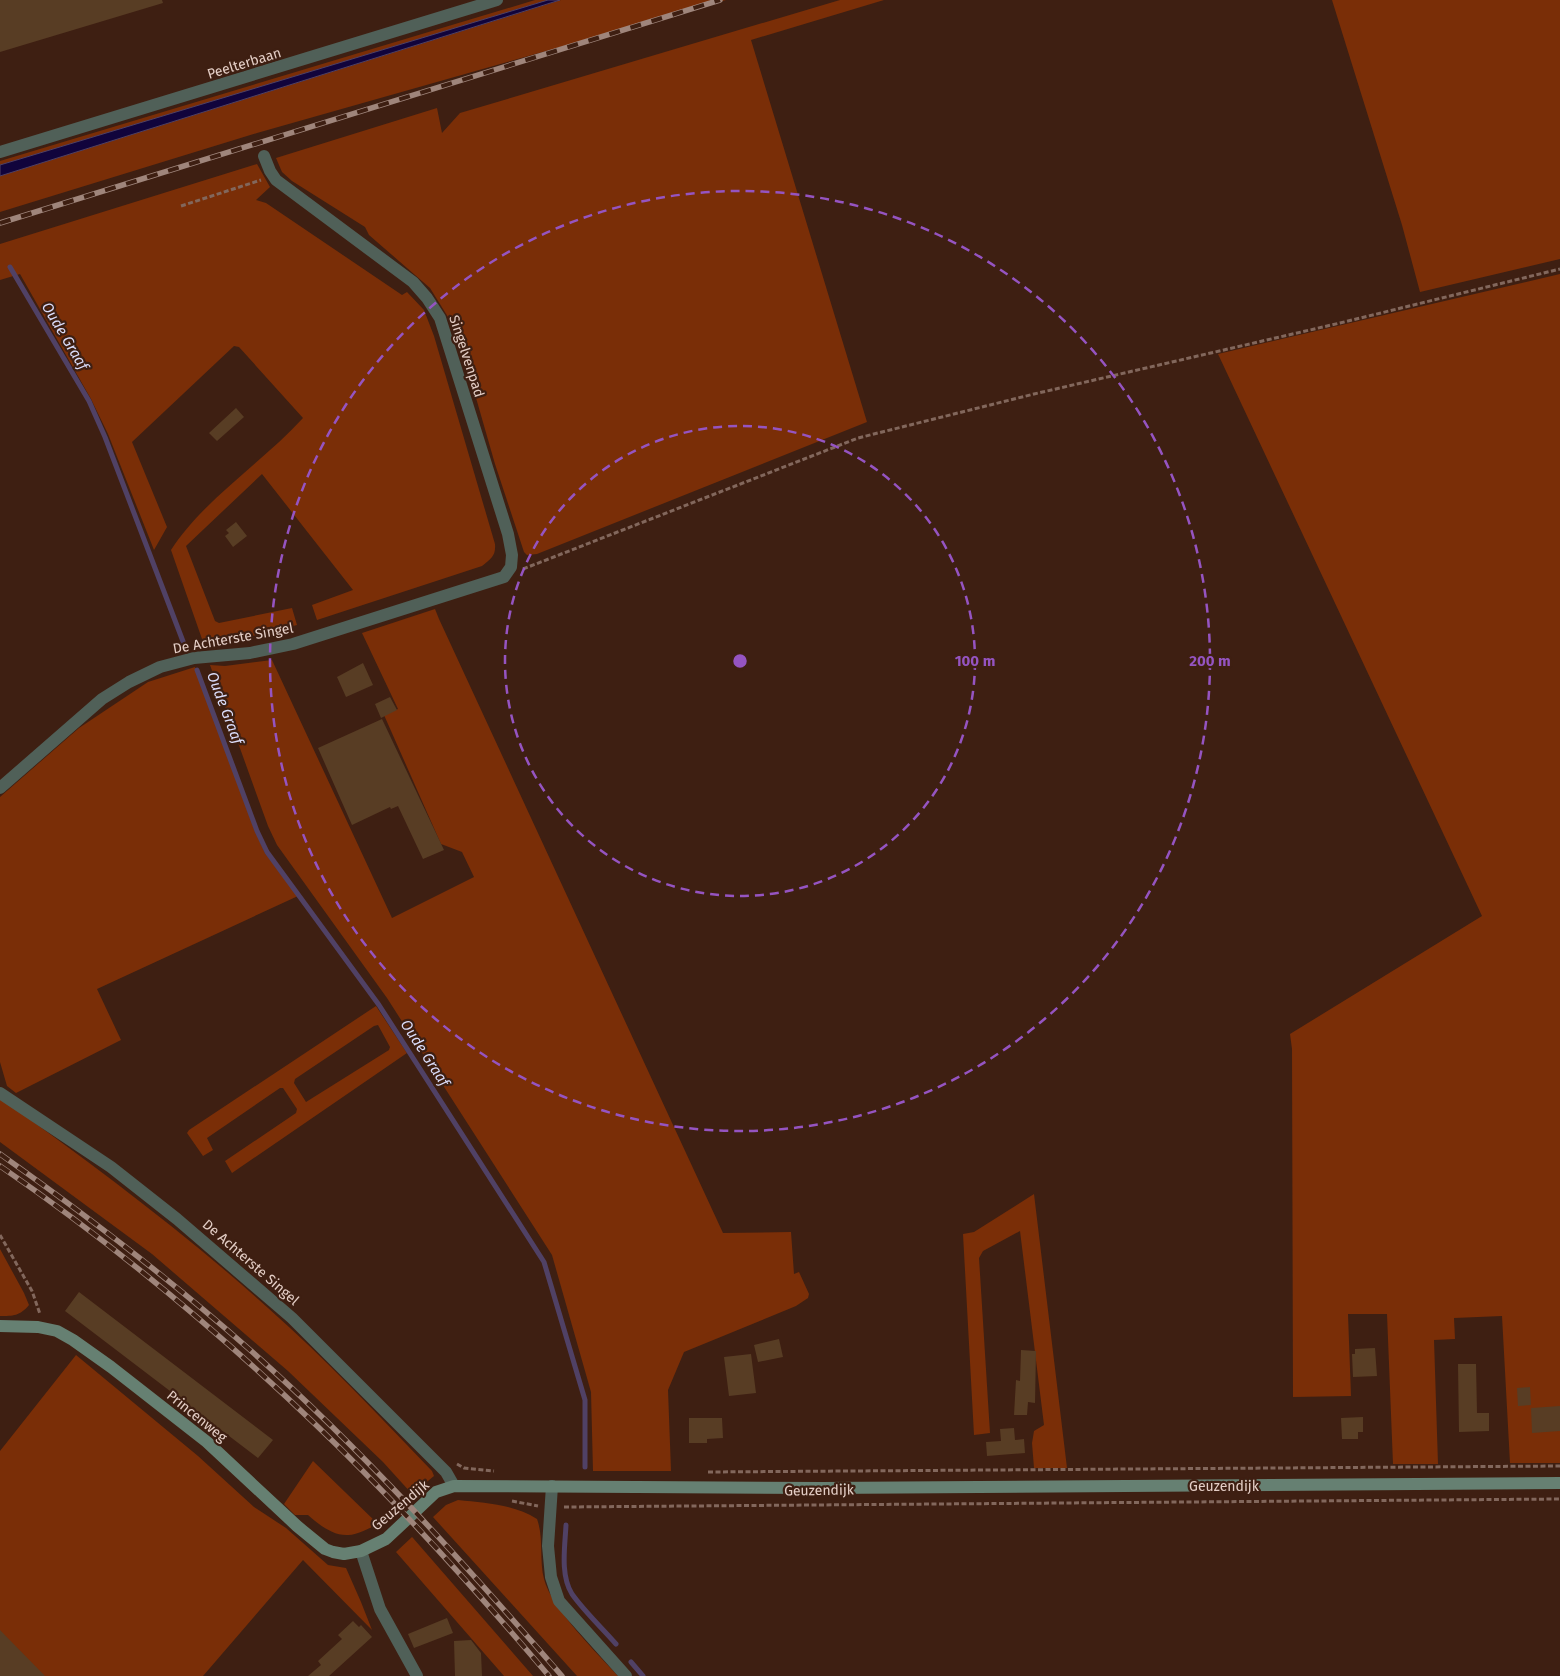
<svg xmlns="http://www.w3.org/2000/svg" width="1560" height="1676" font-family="'Fira Sans',sans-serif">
<rect width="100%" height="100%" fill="#3e1f12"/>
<!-- green -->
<path fill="#7a2e07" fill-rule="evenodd" d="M535,0H548L0,165V161Z
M561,0H726L257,133L0,212V176Z
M840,0H884L751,40L867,422L537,554L527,555L524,552L495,464L462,349L453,325L430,288L369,235L365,227L292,181L282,172L276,158L437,108L442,133L460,113Z
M1332,0H1560V259L1420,292L1402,225Z
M257,164L270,187L256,200L266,203L402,295L407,292L424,310L434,336L495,544C496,556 491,559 482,566L317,620L312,605L353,590L262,474L186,546L215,621L219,623L292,608L297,625C267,633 237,641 206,643L202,639L171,550C203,500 263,462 303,418L239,347L234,346L132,442L167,527L154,550L108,434L91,399L20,274L0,280V244Z
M1560,274V1463H1510L1502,1316L1454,1318L1455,1339L1434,1340L1438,1464H1393L1387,1314H1348L1351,1396L1293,1397L1292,1049L1290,1034L1482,916L1218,354Z
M435,609L439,619L723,1233L791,1232L794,1274L799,1272L809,1294L808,1298L796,1306L684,1352L668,1390L671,1471H593L591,1392L552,1255L387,998L277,845L268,826L210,665L225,666L272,660L392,918L474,877L462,852L441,844L384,715L398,709L362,633Z
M195,667L255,831L265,853L298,896L97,989L121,1040L16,1093L7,1086L0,1062V797L79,728L148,682Z
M376,1006L407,1053L232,1173L225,1161L296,1113L297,1109L283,1088H280L207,1138L213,1150L203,1156L187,1133L189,1130ZM378,1025L390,1047L389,1050L306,1102L294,1083L295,1079L374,1026Z
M0,1098C92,1164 184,1232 268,1308C326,1359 379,1416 432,1471L434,1476L412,1494L383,1462L288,1371L152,1254L0,1142Z
M1034,1194L1067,1468H1034L1032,1443L1034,1431L1044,1425L1020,1231L983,1251L979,1258L990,1433L974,1435L963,1234L974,1232Z
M0,1249L24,1293L29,1305C20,1316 13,1316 0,1316Z
M76,1355L198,1456L254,1507L286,1528L328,1565L346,1568L361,1602L372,1630L303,1560L203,1676H42L0,1631V1451Z
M313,1461L378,1524C369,1528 358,1535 348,1535C333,1536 318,1524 308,1515H295L284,1504Z
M458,1500C485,1503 514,1504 537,1519C544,1538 539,1560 544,1579C551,1608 597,1653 618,1676H577L433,1517L446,1505Z
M412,1537L413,1538L533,1676H504L396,1552Z"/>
<!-- water -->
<path fill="#11043c" stroke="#504165" d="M548,0H560L0,176V165Z"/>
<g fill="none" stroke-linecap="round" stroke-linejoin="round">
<!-- stream -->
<path stroke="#504165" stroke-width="5" d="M10,267L89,401L105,437L184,644
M197,670L257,831L267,852L379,1005L544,1262L585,1400V1467
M566,1525C565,1546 560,1575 572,1594C584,1611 602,1628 616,1644
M631,1662L643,1676"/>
</g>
<!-- building -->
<path fill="#583d24" d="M0,0H162L163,3L0,52Z
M236,408L244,417L217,441L209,433Z
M236,522L247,536L233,547L225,536L229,533L226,530Z
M363,663L373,685L346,697L337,677Z
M390,697L397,710L381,718L375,704Z
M382,719L444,850L423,859L398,806L391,809L390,807L352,825L318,748Z
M79,1292L273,1440L258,1458L65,1311Z
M779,1339L783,1357L758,1362L754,1345Z
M1375,1348L1377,1376L1353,1377L1352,1354H1355V1349Z
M1021,1350L1036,1351L1035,1403L1028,1402L1027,1415H1014L1016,1380L1020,1381Z
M751,1354L756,1393L729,1396L724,1357Z
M1458,1364H1476L1477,1413H1489V1431L1459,1432Z
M1530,1387L1531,1405L1518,1406L1517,1388Z
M1560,1406V1431L1532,1433L1531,1408Z
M1363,1417V1432H1358V1439H1342L1341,1418Z
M689,1418H722L723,1438L707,1439V1443H689Z
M1014,1428L1015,1440L1024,1439L1025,1453L987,1456L986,1442L1001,1441L1000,1429Z
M447,1618L453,1633L414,1648L408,1634Z
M353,1621L359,1627L361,1625L372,1637L329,1676H308L321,1665L318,1661L342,1639L338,1635Z
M0,1630L45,1676H0Z
M471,1640L481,1653L482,1676H455L454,1641Z"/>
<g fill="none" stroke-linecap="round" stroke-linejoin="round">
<!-- path -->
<path stroke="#82675c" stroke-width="3" stroke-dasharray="5 2.5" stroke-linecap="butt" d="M181,206L261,180
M523,569L858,438L1034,394L1340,323L1560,269
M0,1235L32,1291L40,1314
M457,1464L464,1468L494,1471
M708,1472L1560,1466
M512,1501L538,1506
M564,1507L1560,1499"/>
<!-- street -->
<path stroke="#506058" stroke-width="12" d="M0,152L497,0
M0,788L102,699L129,682L160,667L194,658L250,653L293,644L504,577L511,567L512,555L508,534L440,318L427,298L413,282L276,180L270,171L264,156
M0,1093L111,1167L177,1219L292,1318L446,1472L454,1486
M552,1486L548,1546L551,1577L559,1601L626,1676
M361,1551L380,1609L417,1676"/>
<!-- secondary -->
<path stroke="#668072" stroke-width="12" d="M0,1326L38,1327L57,1331L73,1340L111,1367L207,1442L297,1526L325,1549L333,1552L344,1554L361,1551L386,1539L436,1492L454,1486L822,1488L1560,1483"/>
<defs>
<path id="rail" d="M0,223L720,0
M0,1154C86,1215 170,1279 249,1349C362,1449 463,1562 562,1676
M0,1166C112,1243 217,1330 315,1424C398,1503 475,1589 549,1676"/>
</defs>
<!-- rail casing -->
<use href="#rail" stroke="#9f857b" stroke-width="5.5"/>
<!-- rail -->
<use href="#rail" stroke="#3e1f12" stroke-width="4" stroke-dasharray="11" stroke-linecap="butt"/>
</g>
<!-- distance rings -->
<g fill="none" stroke="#9554c1" stroke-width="2.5" stroke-dasharray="9 6">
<circle cx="740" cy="661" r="235"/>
<circle cx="740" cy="661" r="470"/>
</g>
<g text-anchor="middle" stroke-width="4.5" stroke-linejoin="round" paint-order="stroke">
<!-- street labels -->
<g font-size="14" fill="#e4cec6" stroke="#3e1f12">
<text transform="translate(244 63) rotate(-17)" y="5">Peelterbaan</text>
<text transform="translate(467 356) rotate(72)" y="5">Singelvenpad</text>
<text transform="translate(233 638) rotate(-10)" y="5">De Achterste Singel</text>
<text transform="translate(251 1262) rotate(41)" y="5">De Achterste Singel</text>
<text transform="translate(197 1416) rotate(39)" y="5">Princenweg</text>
<text x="1224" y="1491">Geuzendijk</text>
<text transform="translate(819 1490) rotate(-1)" y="5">Geuzendijk</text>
<text transform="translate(400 1505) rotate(-40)" y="5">Geuzendijk</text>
</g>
<!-- water labels -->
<g font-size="15" font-style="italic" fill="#dbddfa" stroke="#3e1f12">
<text transform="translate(65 336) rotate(59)" y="5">Oude Graaf</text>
<text transform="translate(225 708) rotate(69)" y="5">Oude Graaf</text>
<text transform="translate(425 1053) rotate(57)" y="5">Oude Graaf</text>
</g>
</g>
<circle cx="740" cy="661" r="8" fill="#9554c1" stroke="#3e1f12" stroke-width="2.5"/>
<g font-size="15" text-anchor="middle" font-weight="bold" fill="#9554c1" stroke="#3e1f12" stroke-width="4.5" stroke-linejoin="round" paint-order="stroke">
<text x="975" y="666">100 m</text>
<text x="1210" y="666">200 m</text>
</g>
</svg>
